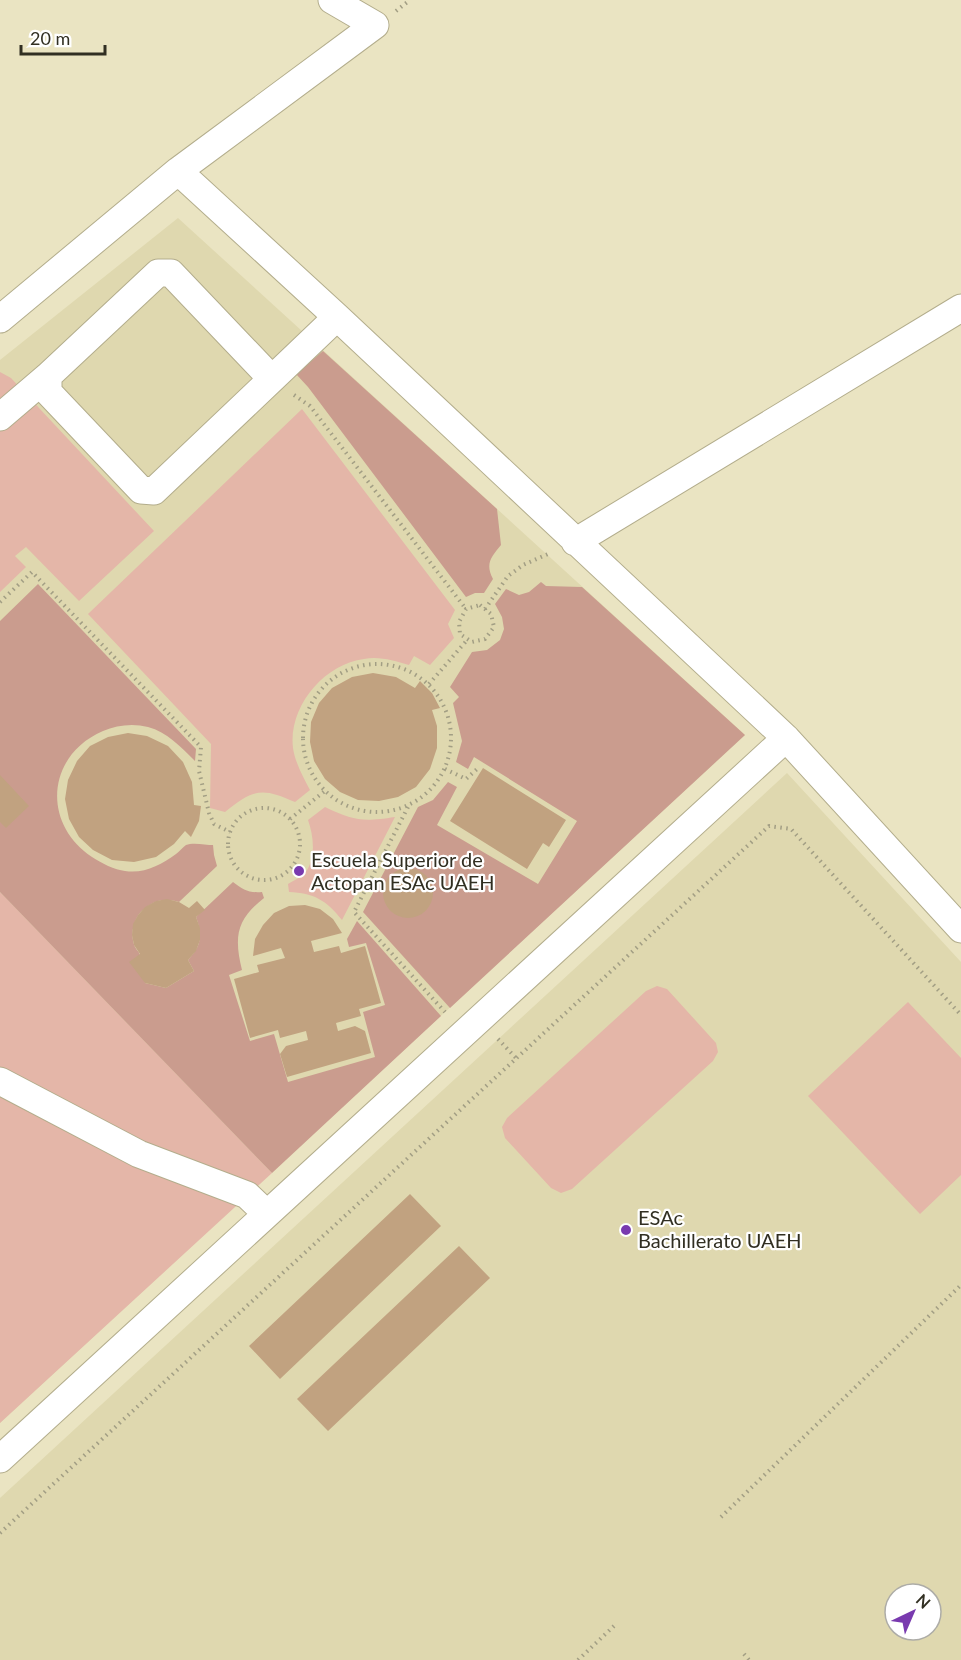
<svg xmlns="http://www.w3.org/2000/svg" width="961" height="1660" font-family="Lato,sans-serif">
<rect width="100%" height="100%" fill="#eae4c2"/>
<!-- built -->
<path fill="#dfd8af" fill-rule="evenodd" d="M178,218L745,735L0,1423V360Z
M787,773L961,962V1660H0V1498ZM895,1594H931V1630H895Z"/>
<!-- green -->
<path fill="#e4b6a8" d="M0,372L11,378L154,531L79,601L26,547L15,556L26,567L0,592Z
M302,409L455,610L448,624L454,638L430,665L414,656L409,665C394,661 380,656 364,659C324,664 288,707 293,748C295,762 303,777 310,790L295,802C262,787 253,789 225,812L210,808L211,744L88,614Z
M325,807C354,821 363,822 395,817L342,920C326,900 314,893 289,892L288,884C292,881 298,879 302,876C317,862 314,837 308,820Z
M0,892L272,1173L0,1423Z
M657,986L667,989L716,1043L718,1052L713,1061L572,1189L561,1193L551,1188L505,1138L502,1127L507,1118L646,991Z
M908,1002L961,1058V1175L920,1214L808,1096Z"/>
<!-- forest -->
<path fill="#ca9c8e" d="M323,351L497,509L501,545C491,557 485,564 493,579L484,593H475L466,597L308,387L296,374Z
M541,582L546,586L582,587L745,735L450,1008L363,912L418,807L433,800L448,782L457,787L437,825L538,884L577,821L474,757L468,769L456,762L462,741L453,703L459,697L450,687L472,652L487,650L500,640L504,629L502,617L495,604L506,589L519,595L529,592Z
M38,584L196,749L195,761C181,747 167,732 148,727C133,723 117,725 103,731C47,755 41,823 92,857C101,863 115,870 125,871C144,874 161,865 176,854C179,852 183,847 186,845C193,842 206,845 213,845L214,855L217,866L179,902C167,899 158,899 148,906C134,914 129,933 135,947C138,952 138,950 140,955C143,964 144,974 145,983L166,988L194,971L188,960C201,946 203,936 196,917L233,882C243,890 249,893 262,892L264,898C236,920 234,937 242,970L229,975L250,1041L274,1034L288,1082L375,1057L363,1012L385,1005L366,943L349,947L347,939L357,921L441,1016L272,1173L0,892V621Z"/>
<!-- building -->
<path fill="#c1a280" d="M373,673L396,677L415,688L420,681L432,693L440,708L432,710L437,726V748L430,769L416,787L398,797L379,801L358,800L340,792L325,779L314,761L310,742L311,722L319,703L332,688L352,677Z
M128,733L147,736L168,746L183,762L192,782L194,805L201,806L199,821L191,837L185,831L174,844L156,857L134,862L112,860L93,850L79,837L69,819L65,799L68,780L77,761L90,746L108,737Z
M483,768L566,820L549,847L543,843L527,869L450,821Z
M0,775L29,806L6,828L0,822Z
M383 893a25 25 0 1 1 50 0a25 25 0 1 1-50 0Z
M167,899L179,902L189,908L197,901L205,910L196,917L200,928V940L196,951L188,960L194,971L166,988L145,983L129,962L140,954L134,945L132,935L133,924L138,915L145,907L156,901Z
M305,905L320,909L333,919L342,933L311,941L314,952L339,946L341,953L365,946L381,1003L359,1009L361,1016L336,1023L338,1031L355,1026L365,1031L371,1053L287,1077L280,1054L286,1046L308,1040L306,1031L280,1038L278,1030L250,1038L234,979L259,972L257,965L285,958L281,948L253,956L255,939L263,925L274,913L289,906Z
M410,1194L441,1226L280,1379L249,1346Z
M459,1246L490,1278L328,1431L297,1399Z"/>
<g fill="none" stroke-linecap="round" stroke-linejoin="round">
<defs>
<path id="minor" d="M178,171L337,317L786,738L961,929
M158,273H171L272,379L154,491L141,490L48,392V376Z
M0,319L178,171L375,25L332,0
M272,379L337,317
M0,417L48,376
M575,542L961,308
M0,1081L139,1154L247,1195L267,1214
M0,1459L786,738"/>
</defs>
<!-- minor casing -->
<use href="#minor" stroke="#b3ad8c" stroke-width="29"/>
<!-- path -->
<path stroke="#a29e84" stroke-width="4" stroke-dasharray="1.5 4.5" stroke-linecap="butt" d="M396,11L410,0
M294,395L310,406L466,609
M0,602L32,572L201,747L199,771L209,813L214,824L230,832
M480,605L491,614L494,627L485,639L472,642L460,634L459,622L466,609Z
M485,609L508,576L523,565L548,554
M303 738a74 74 0 1 1 148 0a74 74 0 1 1-148 0Z
M429,684L468,639
M445,769L466,779L477,769
M408,807L354,912L445,1012
M228 844a36 36 0 1 1 72 0a36 36 0 1 1-72 0Z
M290,819L326,790
M498,1039L516,1058
M721,1517L961,1285
M0,1533L769,826L791,829L961,1015
M744,1654L749,1660
M578,1660L614,1626"/>
<!-- minor -->
<use href="#minor" stroke="#fff" stroke-width="27"/>
</g>
<!-- markers -->
<g fill="#793aaf" stroke="#fff" stroke-width="2">
<circle cx="299" cy="871" r="6"/>
<circle cx="626" cy="1230" r="6"/>
</g>
<g text-anchor="middle" stroke-width="4.5" stroke-linejoin="round" paint-order="stroke">
<!-- poi labels -->
<g font-size="20" fill="#312f22" stroke="#fff" text-anchor="start">
<text x="311" y="867">Escuela Superior de<tspan x="311" dy="23">Actopan ESAc UAEH</tspan></text>
<text x="638" y="1225">ESAc<tspan x="638" dy="23">Bachillerato UAEH</tspan></text>
</g>
</g>
<!-- north arrow -->
<g transform="translate(913 1612) rotate(44)"><circle r="28" fill="#ffffff" stroke="#adaca7" stroke-width="1.5"/>
<path d="M0-4.5L10 22L0 15L-10 22Z" fill="#793aaf"/>
<text y="-9" font-size="16" font-weight="bold" text-anchor="middle" fill="#312f22">N</text>
</g>
<!-- scale -->
<path d="M21 45v9h84v-9" fill="none" stroke="#312f22" stroke-width="3"/>
<text x="30" y="45" font-size="18" fill="#312f22" stroke="#ffffff" stroke-width="4.5" paint-order="stroke">20 m</text>
</svg>
